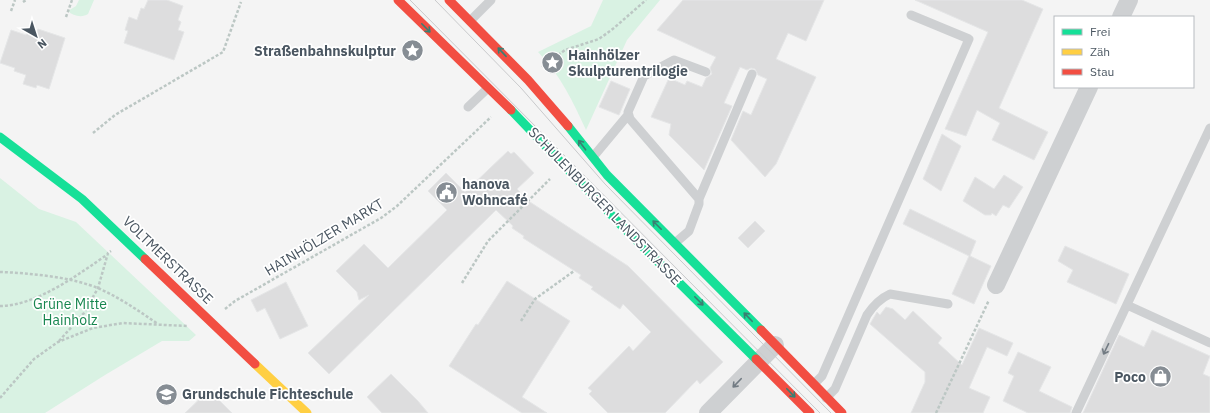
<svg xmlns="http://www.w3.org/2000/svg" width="1210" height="413" font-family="'IBM Plex Sans',sans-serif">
<rect width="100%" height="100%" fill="#f4f4f4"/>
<!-- green -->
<path fill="#d9f2e3" d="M79,0H94L88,14C82,18 73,16 68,11L76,6Z
M603,0H660L627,40L586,130C573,102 560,74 538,52L591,26Z
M0,178L39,209L76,222L196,335L189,341H162L105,375L45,413H0Z"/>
<!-- building -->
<path fill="#ddddde" stroke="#e5e6e7" d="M148,0H167L183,6L178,20L181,22L178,30L184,32L174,60L124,43L128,31L125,30L129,17L137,20L141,8L144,9Z
M683,0H824L806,41L788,33L776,59L816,77L776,164L765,177L731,140L743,111L751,115L767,79L758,75L755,69L751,68L747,70L740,67L724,103L732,106L704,170L669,135L671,124L651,117L669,78L685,85L687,81L702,87L706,78L712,74L710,68L716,57L657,30Z
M915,0H1022L1043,9L999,108L1048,132L1034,160L992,140L1000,123L977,110L966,136L945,129L988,32Z
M38,29L65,38L49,89L37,85L36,88L23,84L26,75L14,71L15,68L0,63L11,30L26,35L27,32L36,35Z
M611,81L630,89L619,115L599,107Z
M942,134L961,146L941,191L923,179Z
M508,151L511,154L514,152L534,173L517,189L530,202L628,266L723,362L700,384L697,380L665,413H608L589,394L592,391L588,388L629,346L633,351L651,332L623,304L620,309L591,289L593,287L579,278L581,275L523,238L524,236L512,228L513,226L496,210L329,374L308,353L369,295L359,300L357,292L336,271L364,244L388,268L447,210L428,191L446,173L465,192Z
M1004,175L1023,187L1009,208L1003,205L996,216L992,213L991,215H985L963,201L975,177L994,189Z
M910,209L976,241L970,256L991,266L974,304L952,294L969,256L903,224Z
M755,221L765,231L748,248L738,238Z
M1065,246L1129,274L1116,304L1067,282L1073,270L1058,261Z
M507,281L570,321L522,397L547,413H522L449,366L476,324L478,325Z
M286,282L308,326L280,339L265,308L257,312L251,300Z
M886,307L893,309L905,320L913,311L942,338L938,343L962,365L979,328L1013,343L1007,356L987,347L969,388L990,397L983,413H911L925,382V372L870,324L877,312L880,315Z
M1152,330L1210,356L1203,374L1210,377V413H1083L1119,335L1144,347Z
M1018,352L1051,367L1039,391L1072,407L1070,413H1028L1003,401L1014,376L1008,373Z
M391,374L418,401L428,413H382L367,397Z
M209,390L232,413H185Z"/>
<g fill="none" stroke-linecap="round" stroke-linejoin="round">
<!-- path -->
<path stroke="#bcc7c4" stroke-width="2.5" stroke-dasharray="3 2" stroke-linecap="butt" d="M23,2L26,0
M11,11L15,0
M66,17L72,0
M542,67L565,50L599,39L614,28L646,0
M93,133L115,115L223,52L241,2
M0,272C29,273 73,277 100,289C120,298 139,311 158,324
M462,283L488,241L550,179
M0,306C36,306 79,274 108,254
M225,309L235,301L381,218L397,206L491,117
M521,321L535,299L574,271
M59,341L84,313L98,288L108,253L111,251
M0,398L34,359L58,342L93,328L123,323L187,326
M936,413L989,300"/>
<!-- lane -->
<path stroke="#ced0d2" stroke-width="9" d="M470,21L491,0
M468,107L488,88
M593,157L628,115
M699,199L752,74
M675,243L689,231L699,204V199L630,119L628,112L644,76L674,60L706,72
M1127,305L1210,343
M814,384L822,376L969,39L911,15
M826,398L835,389L867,315C873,306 879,299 890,294L948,304
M1076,413L1210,128"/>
<!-- street -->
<path stroke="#ced0d2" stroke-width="18" d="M1121,17L1129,0
M996,285L1089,87
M708,413L775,345"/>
<!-- fast -->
<path stroke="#16e098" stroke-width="9" d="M511,110L620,224L756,359
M568,126L607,175L761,330
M0,137L82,199L145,259"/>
<!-- slow -->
<path stroke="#ffcf43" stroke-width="9" d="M255,364L307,413"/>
<!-- jam -->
<path stroke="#f24e42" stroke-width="9" d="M398,0L511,110
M449,0L528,80L568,126
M145,259L255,364
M761,330L842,413
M756,359L810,413"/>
<!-- tram -->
<path stroke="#c9cacc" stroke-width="1" d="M410,0L820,413
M435,0L521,88L605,184L831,413"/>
</g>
<!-- one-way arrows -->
<defs><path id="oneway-shaft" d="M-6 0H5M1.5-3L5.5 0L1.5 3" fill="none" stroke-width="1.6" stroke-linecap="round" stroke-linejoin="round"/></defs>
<g stroke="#3a7f72">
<use href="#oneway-shaft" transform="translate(426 28) rotate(45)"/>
<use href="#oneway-shaft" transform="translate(502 52) rotate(-133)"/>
<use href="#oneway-shaft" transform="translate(582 145) rotate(-127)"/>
<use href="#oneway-shaft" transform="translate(657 225) rotate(-135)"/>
<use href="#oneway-shaft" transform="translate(699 301) rotate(45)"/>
<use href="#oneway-shaft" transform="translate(748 317) rotate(-134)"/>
<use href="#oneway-shaft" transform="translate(791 393) rotate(46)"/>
</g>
<g stroke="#727b83">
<use href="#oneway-shaft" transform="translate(1106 349) rotate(116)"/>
<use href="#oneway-shaft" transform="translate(737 383) rotate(134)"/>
</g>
<!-- icons -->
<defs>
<symbol id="sight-disc" viewBox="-11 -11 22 22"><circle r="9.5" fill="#868d94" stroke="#fff"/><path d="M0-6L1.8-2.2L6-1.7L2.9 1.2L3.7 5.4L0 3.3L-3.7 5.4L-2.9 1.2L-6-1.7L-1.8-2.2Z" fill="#fff"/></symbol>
<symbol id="civic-disc" viewBox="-11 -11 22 22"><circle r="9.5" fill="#868d94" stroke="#fff"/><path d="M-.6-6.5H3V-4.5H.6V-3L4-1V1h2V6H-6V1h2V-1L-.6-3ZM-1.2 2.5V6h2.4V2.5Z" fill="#fff"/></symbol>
<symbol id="shop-disc" viewBox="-11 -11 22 22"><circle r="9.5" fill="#868d94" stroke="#fff"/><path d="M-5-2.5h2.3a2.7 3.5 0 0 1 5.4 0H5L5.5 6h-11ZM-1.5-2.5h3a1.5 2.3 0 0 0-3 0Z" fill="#fff"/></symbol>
<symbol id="school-disc" viewBox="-11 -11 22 22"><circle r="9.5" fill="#868d94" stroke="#fff"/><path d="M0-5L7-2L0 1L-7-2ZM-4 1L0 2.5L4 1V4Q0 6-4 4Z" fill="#fff"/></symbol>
</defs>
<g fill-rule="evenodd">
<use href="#sight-disc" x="400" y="38" width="25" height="25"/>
<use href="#sight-disc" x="540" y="50" width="25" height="25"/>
<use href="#civic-disc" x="434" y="180" width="25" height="25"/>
<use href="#shop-disc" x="1148" y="364" width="25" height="25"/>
<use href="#school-disc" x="154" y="382" width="25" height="25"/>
</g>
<g text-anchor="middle" stroke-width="3.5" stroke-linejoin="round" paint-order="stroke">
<!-- poi labels -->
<g font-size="14" font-weight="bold" fill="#4a5661" stroke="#fff" text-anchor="start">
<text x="396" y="56" text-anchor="end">Straßenbahnskulptur</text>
<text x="568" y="60">Hainhölzer<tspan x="568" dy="16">Skulpturentrilogie</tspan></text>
<text x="462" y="189">hanova<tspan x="462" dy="16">Wohncafé</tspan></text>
<text x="1146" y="382" text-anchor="end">Poco</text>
<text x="182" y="399">Grundschule Fichteschule</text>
</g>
<!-- street labels -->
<g font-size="14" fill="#4a5661" stroke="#fff">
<text transform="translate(605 206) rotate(46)" y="5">SCHULENBURGER LANDSTRASSE</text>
<text transform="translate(324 237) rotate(-31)" y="5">HAINHÖLZER MARKT</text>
<text transform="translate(168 260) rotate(44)" y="5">VOLTMERSTRASSE</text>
</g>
<!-- park labels -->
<g font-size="14" fill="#17864f" stroke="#fff">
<text x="70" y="309">Grüne Mitte<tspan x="70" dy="16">Hainholz</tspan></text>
</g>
</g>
<!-- legend -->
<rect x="1054" y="16" width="140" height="72" fill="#ffffff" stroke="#b7bbc0"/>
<rect x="1062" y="29" width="20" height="6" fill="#16e098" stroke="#b7bbc0"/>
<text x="1090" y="36" font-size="12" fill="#4a5661">Frei</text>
<rect x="1062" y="49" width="20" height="6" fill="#ffcf43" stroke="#b7bbc0"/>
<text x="1090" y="56" font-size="12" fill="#4a5661">Zäh</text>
<rect x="1062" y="69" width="20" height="6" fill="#f24e42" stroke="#b7bbc0"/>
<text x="1090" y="76" font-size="12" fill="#4a5661">Stau</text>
<!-- north arrow -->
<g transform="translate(36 36) rotate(141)" stroke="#ffffff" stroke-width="3" paint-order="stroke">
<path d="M0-3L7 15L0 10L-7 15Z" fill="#4a5661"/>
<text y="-6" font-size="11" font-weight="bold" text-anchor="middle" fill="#4a5661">N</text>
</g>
</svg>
